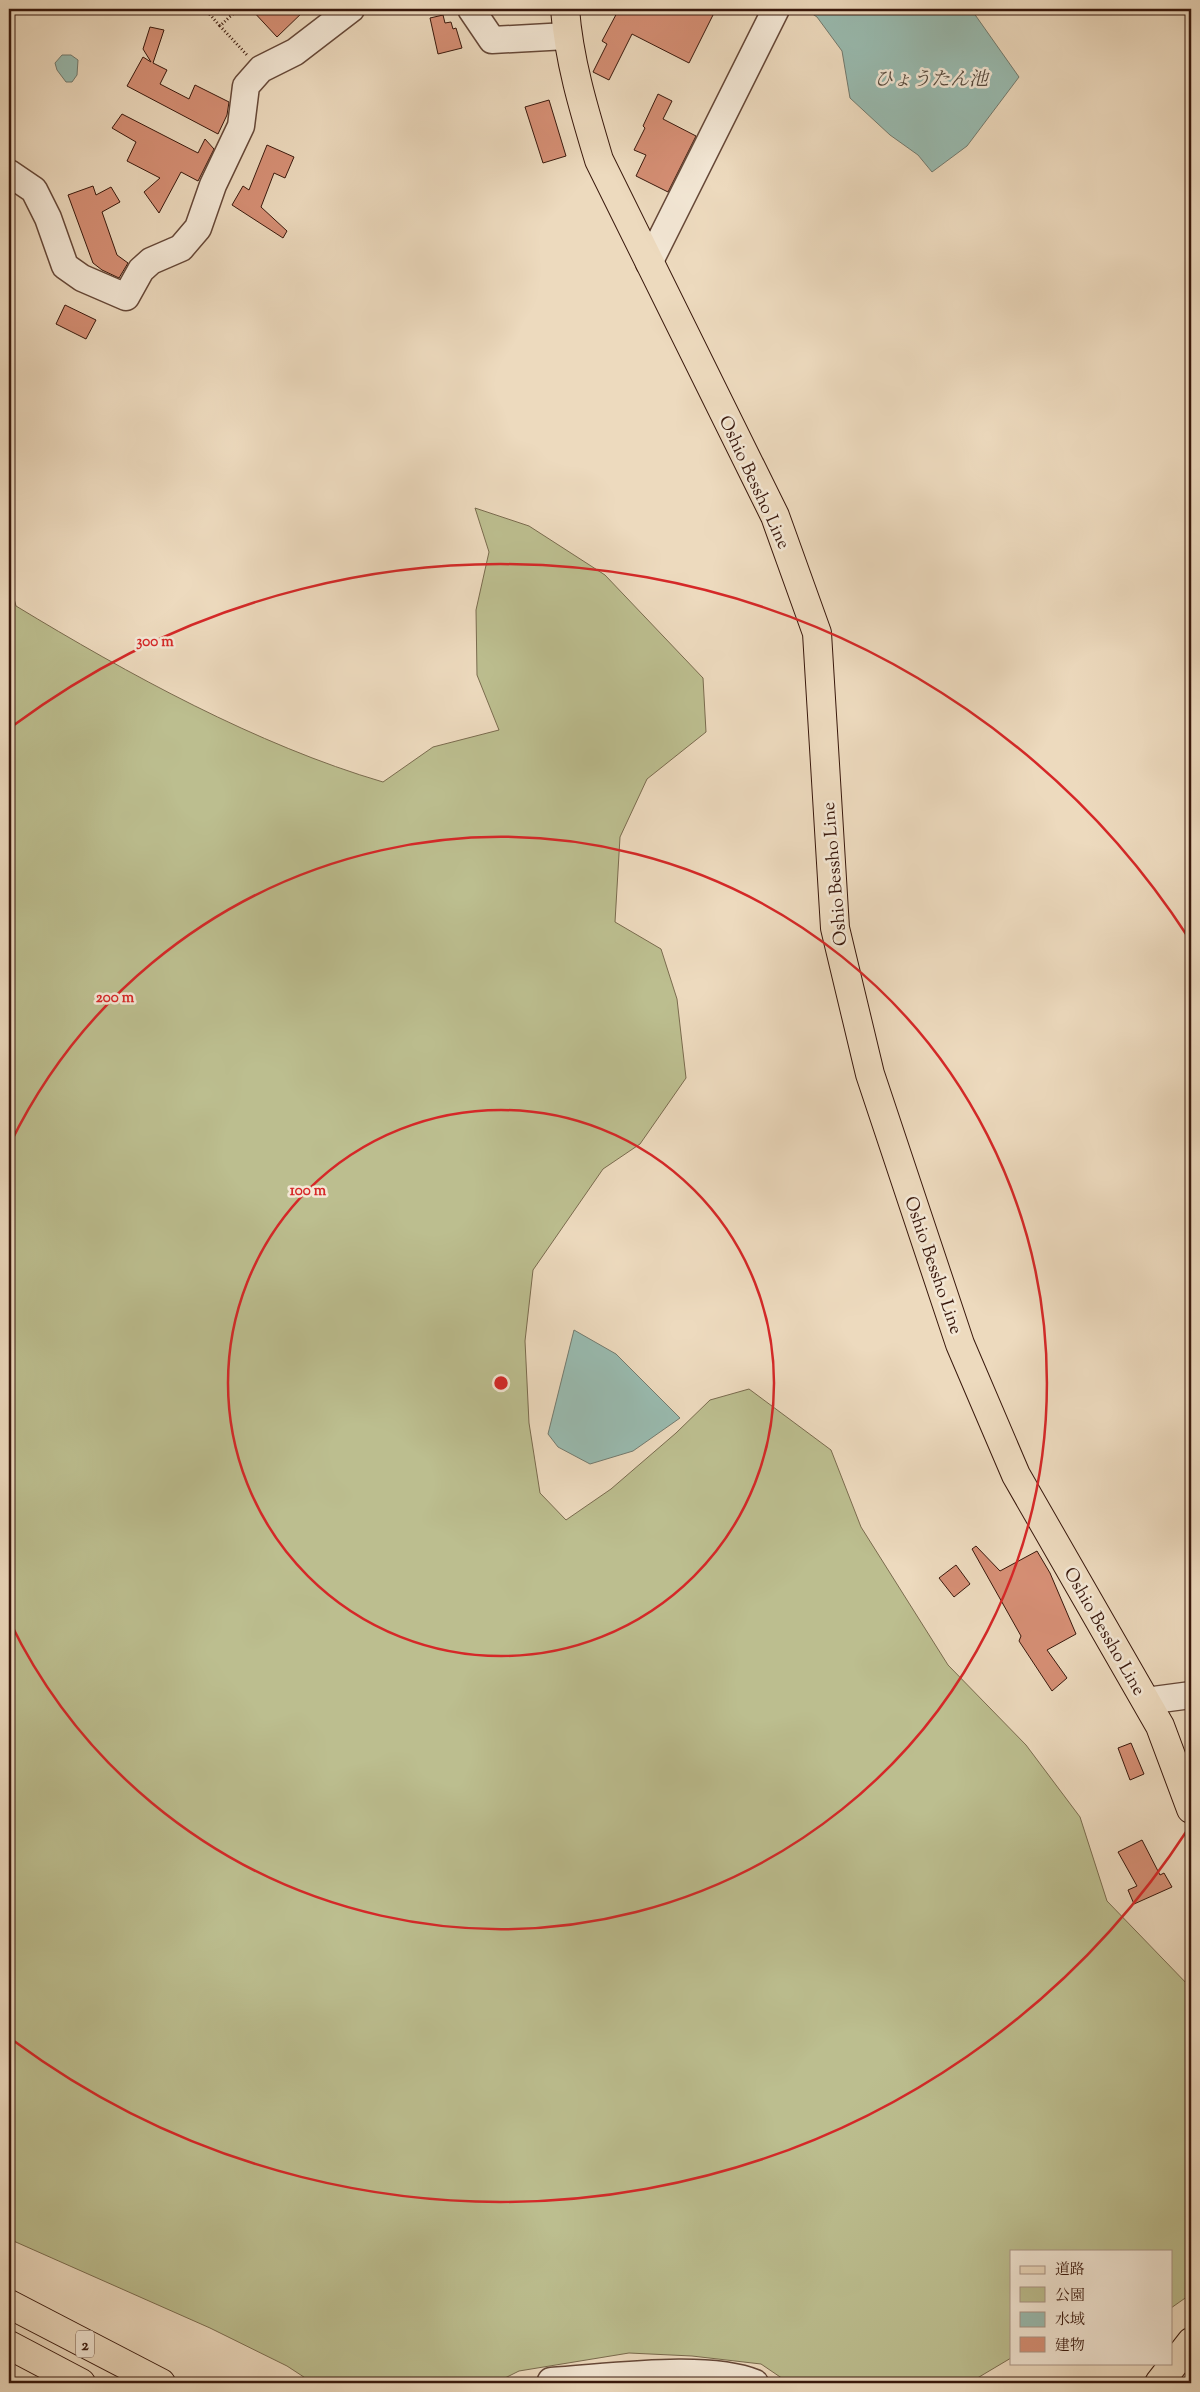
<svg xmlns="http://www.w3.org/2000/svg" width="1200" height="2392" font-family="'Sorts Mill Goudy','Noto Serif JP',serif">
<rect width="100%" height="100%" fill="#eddabe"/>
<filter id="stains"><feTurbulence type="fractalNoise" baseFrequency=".004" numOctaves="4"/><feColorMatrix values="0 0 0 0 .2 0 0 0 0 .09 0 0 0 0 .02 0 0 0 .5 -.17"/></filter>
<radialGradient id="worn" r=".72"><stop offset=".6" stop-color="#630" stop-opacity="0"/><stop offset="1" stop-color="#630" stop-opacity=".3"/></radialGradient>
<!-- green -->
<path fill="#bcbe8f" stroke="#7a6b4e" d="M9,213L14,217L9,312Z
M475,508L529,526L605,575L703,678L706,732L647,779L620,837L615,922L661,949L677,999L686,1078L640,1144L603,1169L533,1270L525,1341L529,1423L540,1493L566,1520L611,1489L676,1433L710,1400L749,1389L831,1450L861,1527L948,1665L1026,1745L1080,1817L1107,1901L1191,1988V2294L1171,2308V2251H1011V2358L969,2383H789L761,2364L692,2356L629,2353L519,2371L495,2383H313L287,2366L210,2328L9,2239V580L16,606C128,674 257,745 383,782L433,747L499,730L477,675L476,610L489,552Z"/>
<!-- water -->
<path fill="#99bbb0" stroke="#737a6e" d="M805,9H971L1019,77L967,146L932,172L918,155L890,135L850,98L842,51L817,17Z
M62,55H71L78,60L77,75L72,82H66L57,70L55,63Z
M574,1330L616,1354L680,1418L633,1451L590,1464L558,1447L548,1434Z"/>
<!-- building -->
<path fill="#d68f75" stroke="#39180c" d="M251,9H306L277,37Z
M619,9H716L689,63L632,34L609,80L593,72L607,44L602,41Z
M443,15L445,23L451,22L453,29L456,28L462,48L438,54L430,18Z
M150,27L164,30L153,63L167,70L160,84L189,99L195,85L229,102L227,115L218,134L127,86L143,57L151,62L143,49Z
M658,94L672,101L663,119L696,136L668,192L636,176L646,155L634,150L645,128L643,126Z
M549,100L566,156L543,163L525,107Z
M122,114L198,153L205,139L214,149L198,181L181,172L159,213L144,192L160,178L127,161L136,142L112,128Z
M267,145L294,157L285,178L274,173L261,207L287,231L283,238L232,205L243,186L249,190Z
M93,186L96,195L111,187L120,202L102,212L117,255L128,263L119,278L102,270L93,263L68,195Z
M65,305L96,320L86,339L56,324Z
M976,1546L1000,1571L1037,1551L1050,1573L1076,1634L1047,1650L1067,1678L1052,1691L1019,1641L1021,1636L972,1549Z
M956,1565L970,1584L954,1597L939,1578Z
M1131,1743L1144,1774L1130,1780L1118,1748Z
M1142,1840L1160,1875L1164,1873L1172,1887L1134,1904L1128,1890L1137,1886L1118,1852Z"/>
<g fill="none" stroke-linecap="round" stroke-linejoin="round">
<defs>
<path id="minor" d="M471,9L492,40L567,36
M9,173L34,190L48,218L65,266L82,278L126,297L141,270L151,261L181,248L198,228L213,185L241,126L246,86L261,69L295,52L351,9
M649,263L776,9
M1146,1701L1191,1695
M551,2381C605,2378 707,2363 755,2383"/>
<path id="major" d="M565,9C569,61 584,110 599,160L775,516L817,633L835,928L870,1074L960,1344L1016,1475L1160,1726L1191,1809
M1159,2383L1191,2342"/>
<path id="highway" d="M9,2304L161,2383
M9,2345L81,2383"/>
</defs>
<!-- minor casing -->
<use href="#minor" stroke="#664838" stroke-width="29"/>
<!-- major casing -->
<use href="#major" stroke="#39180c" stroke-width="30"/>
<!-- highway casing -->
<use href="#highway" stroke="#39180c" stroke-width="30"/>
<!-- path -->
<path stroke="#39180c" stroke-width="3" stroke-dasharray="1 2.5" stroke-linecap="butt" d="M205,9L220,26
M238,9L220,26L247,55"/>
<!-- minor -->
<use href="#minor" stroke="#f3e7d5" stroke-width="26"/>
<!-- major -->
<use href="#major" stroke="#eddabe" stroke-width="28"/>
<!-- highway -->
<use href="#highway" stroke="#eddabe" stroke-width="28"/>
</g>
<!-- distance rings -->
<g fill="none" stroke="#d62828" stroke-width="2.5">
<circle cx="501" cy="1383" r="273"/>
<path d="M10 1144A546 546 0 1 1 10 1622"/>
<path d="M1188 1829A819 819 0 0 1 14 2041M14 725A819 819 0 0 1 1188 937"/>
</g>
<g text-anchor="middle" stroke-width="5" stroke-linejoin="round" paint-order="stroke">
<!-- shield labels -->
<rect fill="#f3e7d5" stroke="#715648" stroke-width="1" x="76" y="2330.5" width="18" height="27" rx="4"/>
<g font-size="16" font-weight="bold" fill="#39180c">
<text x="85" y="2350">2</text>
</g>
<!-- street labels -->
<g font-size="18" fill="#39180c" stroke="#f3e7d5">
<text transform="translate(755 482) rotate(65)" y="6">Oshio Bessho Line</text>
<text transform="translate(834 874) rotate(-95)" y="6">Oshio Bessho Line</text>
<text transform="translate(934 1265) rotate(71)" y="6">Oshio Bessho Line</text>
<text transform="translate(1105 1631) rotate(60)" y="6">Oshio Bessho Line</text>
</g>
<!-- water labels -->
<g font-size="19" font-style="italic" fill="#56493d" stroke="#f3e7d5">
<text x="931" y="85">ひょうたん池</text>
</g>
</g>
<circle cx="501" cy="1383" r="8" fill="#d62828" stroke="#f3e7d5" stroke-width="2.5"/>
<g font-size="15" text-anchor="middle" font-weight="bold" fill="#d62828" stroke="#f3e7d5" stroke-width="5" stroke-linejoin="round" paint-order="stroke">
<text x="155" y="646">300 m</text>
<text x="115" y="1002">200 m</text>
<text x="308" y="1195">100 m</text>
</g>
<!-- margin -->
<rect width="1200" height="2392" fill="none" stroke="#eddabe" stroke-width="30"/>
<rect x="10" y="10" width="1180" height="2372" fill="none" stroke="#39180c" stroke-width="2.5"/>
<rect x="15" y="15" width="1170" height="2362" fill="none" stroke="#39180c"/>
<!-- legend -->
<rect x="1010" y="2250" width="162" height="115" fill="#f3e7d5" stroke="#a99485"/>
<rect x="1020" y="2266" width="25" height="8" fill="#eddabe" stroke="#a99485"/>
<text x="1055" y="2274" font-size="15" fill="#39180c">道路</text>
<rect x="1020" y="2287" width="25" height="15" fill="#bcbe8f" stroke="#a99485"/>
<text x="1055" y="2300" font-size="15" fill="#39180c">公園</text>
<rect x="1020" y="2312" width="25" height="15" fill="#99bbb0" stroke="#a99485"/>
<text x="1055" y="2324" font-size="15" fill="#39180c">水域</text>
<rect x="1020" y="2337" width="25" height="15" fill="#d68f75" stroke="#a99485"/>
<text x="1055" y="2350" font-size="15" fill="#39180c">建物</text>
<rect width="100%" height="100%" filter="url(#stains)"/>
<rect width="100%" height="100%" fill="url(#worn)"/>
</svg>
